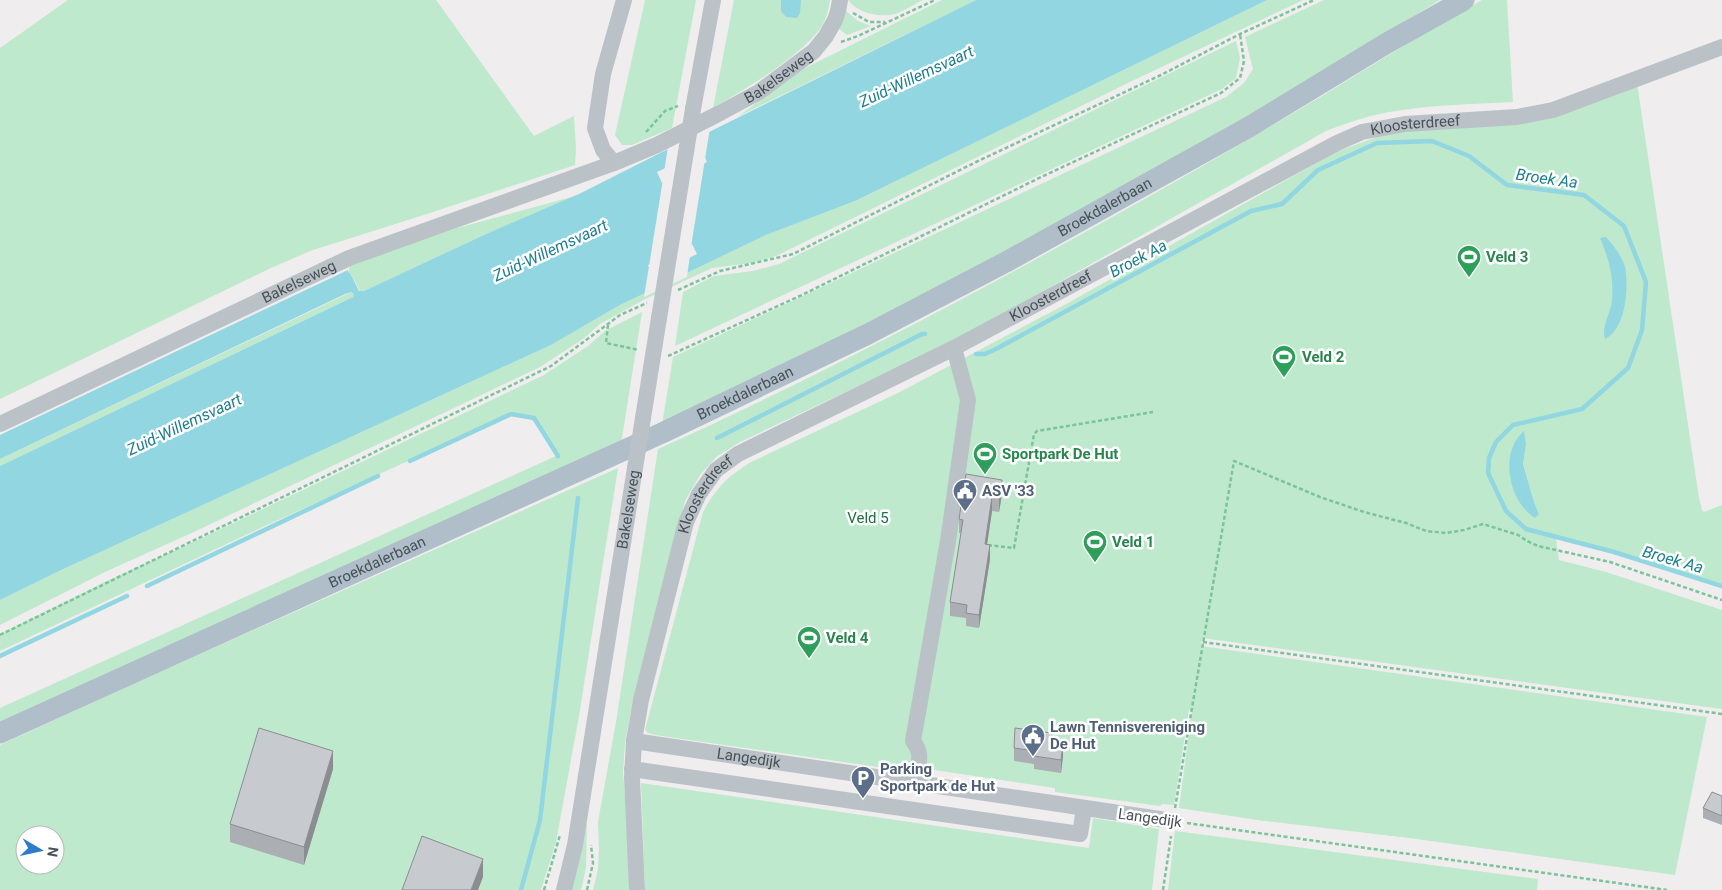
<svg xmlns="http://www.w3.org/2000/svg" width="1722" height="890" font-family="Roboto,sans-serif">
<rect width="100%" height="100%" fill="#efeded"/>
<!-- green -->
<path fill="#bfe9cc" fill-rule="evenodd" d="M68,0H436L534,136L574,116L576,148L575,165L430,213L310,251L271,268L0,399V48Z
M645,0H696L672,128L632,145H622L615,135Z
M734,0H781V11L801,4V0H830C829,8 827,15 824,22C809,52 742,91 713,108Z
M848,0H923C914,4 904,11 895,14C879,18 858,13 848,0Z
M942,0H976L739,116L797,72Z
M1267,0H1303L1132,81L776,256L751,263L712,268L643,300L600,324L583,339L540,367L196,531L105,572L0,625V600L59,571L551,345L620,305L766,235L855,201Z
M1324,0H1440L1289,92L1147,174L880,319L662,425L673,357L1226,97L1244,83L1253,69L1245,37Z
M1482,0H1507L1513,102C1471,104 1430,105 1389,112C1367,116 1347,123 1326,131L962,337L740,442L716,457L700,475L685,501L632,705L625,743L623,772L628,834L629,890H593L598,869L599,850L598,822L616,722L658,449C828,372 994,284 1157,192C1205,165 1253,137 1300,109C1361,73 1420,34 1482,0Z
M846,11L858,21L871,26L847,35L838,28Z
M1236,41L1240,58L1236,78L1222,89L675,346L683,292L714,276L753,271L779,264Z
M1637,83L1699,498L1702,510L1704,512L1722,505V588L1604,550L1556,539L1559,560L1606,572L1722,610V709L1202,638L1201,646L1707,717L1675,875L1409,838L1257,820L1179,808L1192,711L1189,710L1174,805L1162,804L1160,806L1055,792V788L934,770V775L655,735L648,733L645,730L703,512C718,486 726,478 751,462L898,393L1068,303L1336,152L1385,134L1428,129L1465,127ZM1526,445L1523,464L1534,502L1539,514L1510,475Z
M579,195L486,234L364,291H360L350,273L348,272L352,260L361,254Z
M351,292L354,294L353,297L0,466V459Z
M642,312L621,444L0,722V708L556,456L543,428L526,416L509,415L252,532L0,651V634L109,580L200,539L544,375L588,346L605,331Z
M618,468L579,716L556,842L541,890H0V745L146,678ZM25,835H55V865H25Z
M641,783L1089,848L1093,818L1159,829L1152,890H645Z
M587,823L586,868L581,890H571Z
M1175,831L1538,879L1537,890H1168Z"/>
<!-- water -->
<path fill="#91d6e1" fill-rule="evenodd" d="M781,0H801L800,13L797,18L786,17L781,11Z
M976,0H1267L855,201L766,235L620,305L551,345L59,571L0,600V466L353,297L354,294L351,292L345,294L0,459V435L348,270V272L350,273L359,291H364L486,234L579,194L680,143L709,132ZM702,151L707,162L662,183L657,172ZM692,244L697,254L652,276L648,265Z
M1606,237C1613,245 1622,256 1625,267C1629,287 1626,329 1605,339C1601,326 1611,313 1612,300C1614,277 1609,259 1600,238Z
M1524,431L1526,445L1523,464L1534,502L1539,514L1535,518C1508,501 1499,452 1524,431Z"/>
<!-- pier -->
<path fill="#efeded" d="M710,128L691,247L651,267L653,273L690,255L687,277L644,297L663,179L703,161L700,154L664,172L668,147Z"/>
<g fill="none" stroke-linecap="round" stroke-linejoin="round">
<!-- stream -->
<path stroke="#91d6e1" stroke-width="4.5" d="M976,354H985L998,348L1251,211L1282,204L1318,170L1377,143L1432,141L1469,156L1507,185L1584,195L1624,226L1646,282L1642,330L1628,368L1582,409L1513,425L1496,442L1489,458L1488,473L1506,511L1526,529L1614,552L1722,586
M717,438L922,334H925
M410,461L511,414L534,418L558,456
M147,586L378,476
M0,656L127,596
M521,890L540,820L578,498"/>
<!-- path -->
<path stroke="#7bc39b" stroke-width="2.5" stroke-dasharray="4 2.5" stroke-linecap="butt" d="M853,13L869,22H885
M841,42L858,36L935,0
M646,132L665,111L678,106
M678,290L720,271L793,254L976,162L1161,75L1240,34L1314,0
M608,325L606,343L639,350
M668,356L802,295L1037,179L1221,93L1240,78L1244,61L1240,34
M988,545L1014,548L1034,434L1037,431L1153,412
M0,635L551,366L620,315L647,303
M1203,642L1722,714
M1175,808L1234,461L1320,497L1364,512L1406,523L1426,531L1446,533L1464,530L1483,524L1518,535L1527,541L1538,546L1610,562L1722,600
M1187,823L1667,890
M544,890L560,835
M587,890L593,863L591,845
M1163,890L1171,836"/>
<!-- minor -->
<g stroke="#bac2c8" stroke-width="16">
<path d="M693,109L713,0"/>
<path d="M614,163L603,150L595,128L603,74L624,0"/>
<path d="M643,418L659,318"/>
<path id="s1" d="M0,424L349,258L614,163L657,145L720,113L759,92L814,51L826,36L835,20L838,11L840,0"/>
<path id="s2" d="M634,741L1173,821"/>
<path d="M632,769L1080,834L1084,808"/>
<path d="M917,770C920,758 921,752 913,741L948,541L968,400L954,348"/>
<path id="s3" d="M564,890L575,845L635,468"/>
<path id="s4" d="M637,890L632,778L634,741L641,700L686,522L699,494L716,470L738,454L954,348L1337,143L1362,132L1405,124L1517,117L1553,110L1722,47"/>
</g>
<!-- major -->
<path stroke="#afbec9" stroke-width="21" id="s5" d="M0,733L662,433L868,334L1006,262L1249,127L1387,43L1464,0"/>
<!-- minor-bridge -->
<path stroke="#bac2c8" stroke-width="16" d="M659,318L693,109
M635,468L643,418"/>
</g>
<!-- wall -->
<path fill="#abaeb2" d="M966,474L1002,494L999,512L992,511L987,544L990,559L979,628L966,626V618L950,616V602L961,533H959V519Z
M1052,741L1063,756L1061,773L1034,769V764L1014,761V748Z
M333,769L304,865L230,842V824Z
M1722,796V825L1703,818V808Z"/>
<!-- shaded-wall -->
<path fill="#8b8d91" d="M1002,480V494L999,512V499Z
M992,497V511L985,558V544Z
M990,545V559L979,628V615Z
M1063,743V756L1061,773V760Z
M333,751V769L304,865V847Z
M483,859V877L478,890H471Z"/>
<!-- building -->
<path fill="#c7cacf" stroke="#8b8d91" d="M966,474L1002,480L999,499L992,497L985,544L990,545L979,615L966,613L967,605L950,602L963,520L959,519Z
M259,728L333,751L304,847L230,824Z
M1015,728L1052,733L1051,741L1063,743L1061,760L1034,756L1035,751L1014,748Z
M1712,792L1722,796V816L1703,808Z
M422,836L483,859L471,890H402Z"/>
<!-- icons -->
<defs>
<symbol id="stadium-pin" viewBox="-11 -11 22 30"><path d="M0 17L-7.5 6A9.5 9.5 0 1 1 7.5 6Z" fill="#2e9e5b" stroke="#fff"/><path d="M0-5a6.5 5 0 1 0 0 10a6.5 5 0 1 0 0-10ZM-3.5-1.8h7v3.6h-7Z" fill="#fff"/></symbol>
<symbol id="civic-pin" viewBox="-11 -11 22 30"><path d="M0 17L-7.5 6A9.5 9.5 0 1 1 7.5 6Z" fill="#5c6f8a" stroke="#fff"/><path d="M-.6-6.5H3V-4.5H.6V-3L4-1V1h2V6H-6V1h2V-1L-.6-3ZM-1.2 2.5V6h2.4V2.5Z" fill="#fff"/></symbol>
<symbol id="parking-pin" viewBox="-11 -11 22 30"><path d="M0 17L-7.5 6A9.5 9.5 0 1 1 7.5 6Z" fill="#5c6f8a" stroke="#fff"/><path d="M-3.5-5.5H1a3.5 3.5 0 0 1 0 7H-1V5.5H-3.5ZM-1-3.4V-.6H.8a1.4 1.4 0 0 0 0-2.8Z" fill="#fff"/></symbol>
</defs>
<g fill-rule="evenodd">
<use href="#stadium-pin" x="1455" y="243" width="28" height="38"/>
<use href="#stadium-pin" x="1270" y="343" width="28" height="38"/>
<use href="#stadium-pin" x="971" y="440" width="28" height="38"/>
<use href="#civic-pin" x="951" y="477" width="28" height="38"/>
<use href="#stadium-pin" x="1081" y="528" width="28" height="38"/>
<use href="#stadium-pin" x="795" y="624" width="28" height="38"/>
<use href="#civic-pin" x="1019" y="722" width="28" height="38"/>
<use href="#parking-pin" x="849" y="764" width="28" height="38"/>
</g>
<g text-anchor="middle" stroke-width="5" stroke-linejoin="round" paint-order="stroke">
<!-- street labels -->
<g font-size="15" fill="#475158" stroke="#fff">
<text dy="5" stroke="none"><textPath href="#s1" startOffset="854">Bakelseweg</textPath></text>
<text dy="5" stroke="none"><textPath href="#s4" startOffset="1218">Kloosterdreef</textPath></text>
<text dy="5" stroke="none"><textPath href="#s5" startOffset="1224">Broekdalerbaan</textPath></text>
<text dy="5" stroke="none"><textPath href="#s1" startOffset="331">Bakelseweg</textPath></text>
<text dy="5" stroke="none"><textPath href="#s4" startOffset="812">Kloosterdreef</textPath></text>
<text dy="5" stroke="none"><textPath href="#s5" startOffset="819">Broekdalerbaan</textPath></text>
<text dy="5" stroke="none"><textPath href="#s4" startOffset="408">Kloosterdreef</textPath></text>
<text dy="5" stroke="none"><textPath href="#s3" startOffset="386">Bakelseweg</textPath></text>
<text dy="5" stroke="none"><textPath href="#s5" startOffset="414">Broekdalerbaan</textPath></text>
<text dy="5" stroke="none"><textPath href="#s2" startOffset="116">Langedijk</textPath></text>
<text transform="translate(1150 818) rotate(8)" y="5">Langedijk</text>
</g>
<!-- leisure labels -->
<g font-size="15" font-weight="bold" fill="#27864d" stroke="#fff" text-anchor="start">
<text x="1486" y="262">Veld 3</text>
<text x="1302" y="362">Veld 2</text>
<text x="1002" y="459">Sportpark De Hut</text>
<text x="1112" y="547">Veld 1</text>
<text x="826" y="643">Veld 4</text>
</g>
<!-- service labels -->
<g font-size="15" font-weight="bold" fill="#4e5e75" stroke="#fff" text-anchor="start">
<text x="982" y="496">ASV '33</text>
<text x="1050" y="732">Lawn Tennisvereniging<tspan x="1050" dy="17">De Hut</tspan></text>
<text x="880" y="774">Parking<tspan x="880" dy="17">Sportpark de Hut</tspan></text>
</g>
<!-- park labels -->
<g font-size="15" fill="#207143" stroke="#fff">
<text x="868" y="523">Veld 5</text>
</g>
<!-- water labels -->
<g font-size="16" font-style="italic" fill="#1b7f90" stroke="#fff">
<text transform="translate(916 76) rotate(-25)" y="6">Zuid-Willemsvaart</text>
<text transform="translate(1547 178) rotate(8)" y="6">Broek Aa</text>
<text transform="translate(550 250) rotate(-25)" y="6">Zuid-Willemsvaart</text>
<text transform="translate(1138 258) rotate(-28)" y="6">Broek Aa</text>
<text transform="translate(184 424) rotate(-25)" y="6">Zuid-Willemsvaart</text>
<text transform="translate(1673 559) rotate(16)" y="6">Broek Aa</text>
</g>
</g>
<!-- north arrow -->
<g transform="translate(40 850) rotate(99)"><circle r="24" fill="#ffffff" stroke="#b5b9bc"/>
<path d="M0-4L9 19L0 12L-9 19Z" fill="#2c7cca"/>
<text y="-8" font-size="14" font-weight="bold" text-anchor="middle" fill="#475158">N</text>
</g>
</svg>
